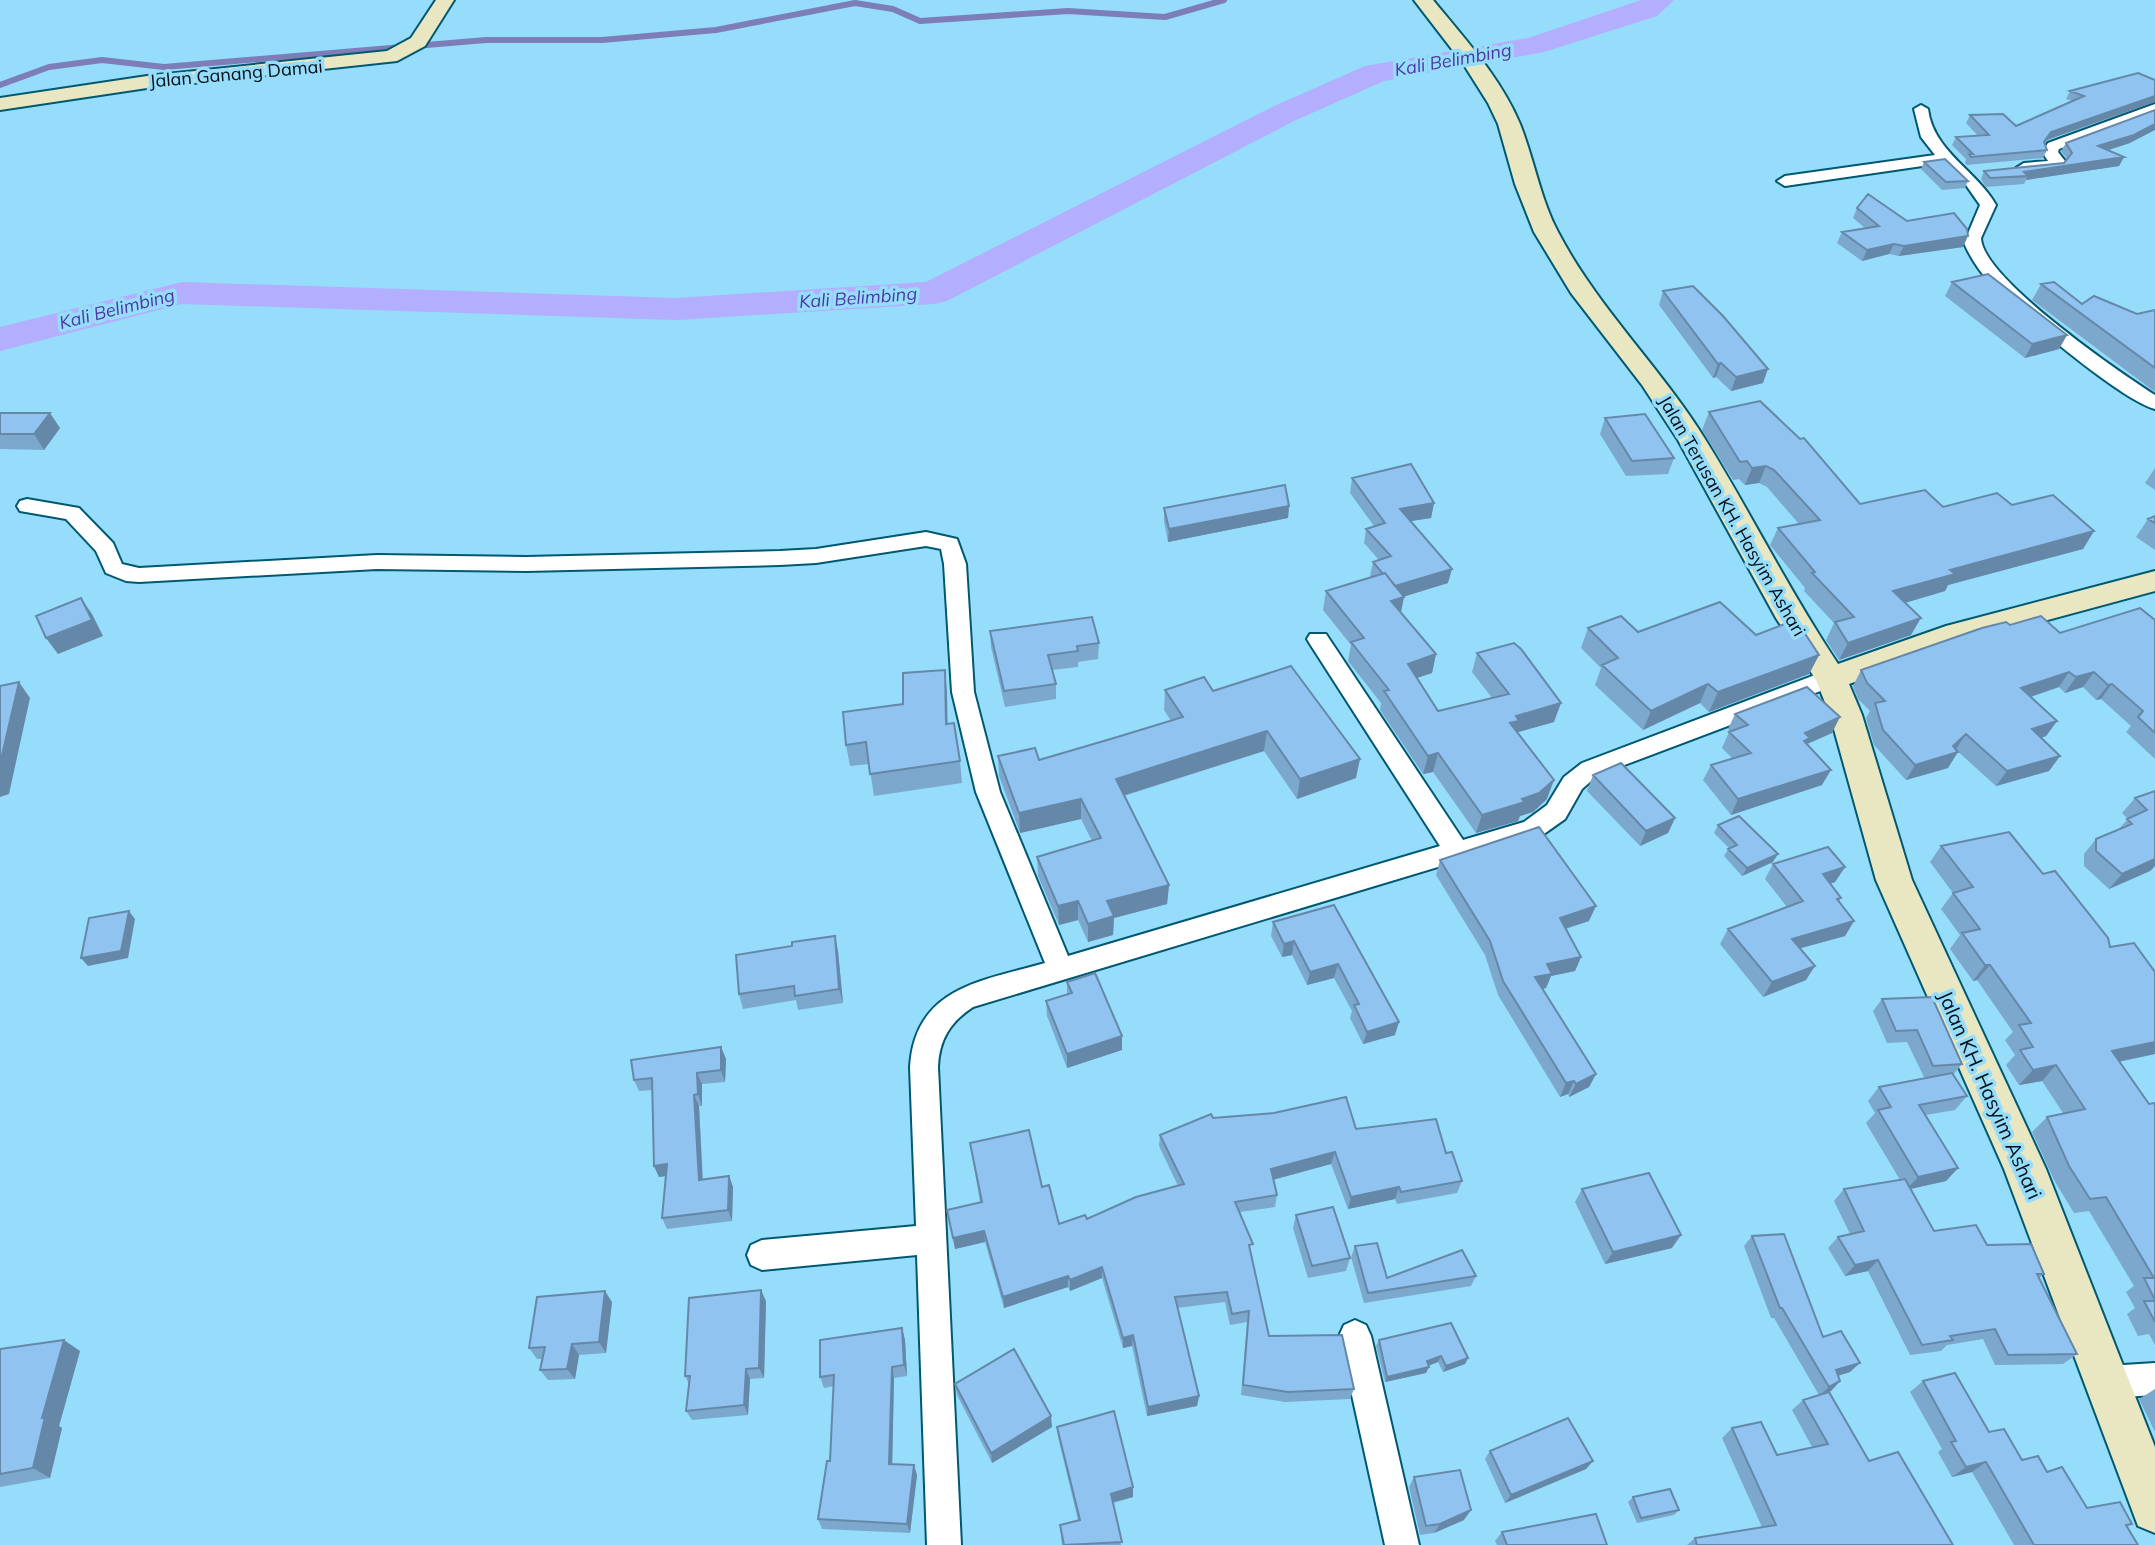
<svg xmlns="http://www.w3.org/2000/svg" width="2155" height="1545" font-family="Mulish,sans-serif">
<rect width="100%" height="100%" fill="#96ddfb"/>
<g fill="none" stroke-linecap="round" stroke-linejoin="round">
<!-- stream -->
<path stroke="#7d7eb8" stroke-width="6" d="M0,85L49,67L102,60L164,67L486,40H602L716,30L855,3L893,9L920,21L1068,11L1165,17L1224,0"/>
<!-- river -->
<path fill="#b3aefd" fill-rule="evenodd" d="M1641,0H1674L1657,16L1544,52L1384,81L1294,121L947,301L934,304L676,320L182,304L0,351V327L182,282L676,298L926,282L1272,107L1365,66L1528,38Z"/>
<defs>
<path id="street" d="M2155,104V113L2059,149L2058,152L2065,161L2059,168L2024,173L2016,168L2024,163L2048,161L2042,152L2048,143Z
M1921,105L1928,109C1933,151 1976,170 1996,205L1981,238C1982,278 2119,372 2155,395V409C2121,400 2018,313 1991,284C1980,272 1971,259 1964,243L1980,205L1966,185L1943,163L1785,186L1777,181L1785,176L1935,155L1921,137L1914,109Z
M27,499L79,508L113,543L122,564L139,568L377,555L526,557L780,551L816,549L926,532L957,539L966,564L974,692L1000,792L1068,956L1440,846L1310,644L1307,639L1310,634H1326L1463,840L1524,822L1547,805L1564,777L1582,763L1823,672H1839L1842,678L1839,684L1598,775L1582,789L1565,819L1541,836L973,1007C950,1022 939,1040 938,1067L961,1545H927L917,1255L762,1270L751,1265L747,1255L751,1245L762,1240L916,1226L910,1067C915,987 982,981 1045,963L976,792L952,692L944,564L941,549L926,546L816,563L780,565L526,571L377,569L139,582L126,581L106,573L96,551L66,519L20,511L17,506L20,501Z
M1355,1320L1366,1325L1371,1336L1419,1545H1385L1339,1336L1344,1325Z
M2155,1363V1395L2107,1398L2096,1393L2091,1382L2096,1371L2107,1366Z"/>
<path id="secondary" d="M436,0H454L425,46L397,61L147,88L0,110V98L147,76L387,51L411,38Z
M1414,0H1433C1464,38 1501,78 1520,124C1534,159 1540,198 1558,232C1597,307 1661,368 1705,439C1751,513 1789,591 1838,664L1946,626L2155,571V591L1966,642L1849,684L1862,715L1912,880L2046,1169L2155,1447V1533L2138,1526L2004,1169L1876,880L1830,715L1816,680L1776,618L1678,440L1642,385L1571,293L1534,232L1515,184L1498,124L1488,103L1464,65Z"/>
</defs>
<!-- street casing -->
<use href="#street" stroke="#005871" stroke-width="4"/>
<!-- secondary casing -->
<use href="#secondary" stroke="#005871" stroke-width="4"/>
<!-- street -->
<use href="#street" fill="#fff" fill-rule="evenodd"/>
<!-- secondary -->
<use href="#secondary" fill="#e9e7c2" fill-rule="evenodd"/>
</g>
<!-- wall -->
<path fill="#7ca8ce" d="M2138,73L2047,140L2044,144L2047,150L2043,158L1967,165L1965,163L1966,159L1952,145L1956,137L1978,136L1966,123L1970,115L2016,126L2072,101L2066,99L2070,91Z
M2066,143H2130L2107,150L2124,157L2119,166L2026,180L2024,184L1986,187L1981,179L1984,171L2064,163L2067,159L2061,151Z
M1924,162L1968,181L1965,188L1942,190L1921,169Z
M1857,208L1907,221L1963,247L1899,256L1889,254L1862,261L1837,243L1842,232L1865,228L1853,218Z
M1952,282L2067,335L2059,349L2025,358L1945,296Z
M2041,284L2082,304L2137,314L2155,310V392L2032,300Z
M1663,291L1763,383L1731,391L1716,377L1713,378L1659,305Z
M1709,412L1860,504L1943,507L2012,505L2094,531L2083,549L1948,585L1945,591L1905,603L1911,635L1839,660L1826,640L1834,623L1804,591L1805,588L1770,545L1778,528L1799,524L1767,487L1759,483L1745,485L1739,479L1733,480L1702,430Z
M0,413L60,428L44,450L0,449Z
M1605,418L1674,458L1668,474L1626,476L1600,434Z
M2155,468V490L2145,483Z
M1352,478L1434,503L1431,518L1411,521L1448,583L1404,596L1401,613L1436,654L1432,673L1417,678L1438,711L1492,698L1472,672L1477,653L1554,722L1517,732L1547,799L1533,812L1520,816L1518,821L1476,833L1433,772L1423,774L1380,710L1381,703L1348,661L1351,645L1323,610L1326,591L1371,577L1370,576L1373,562L1379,560L1364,543L1366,529L1374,526L1350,493Z
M1289,506L1288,518L1168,542L1164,521V508Z
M2155,516V550L2136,537L2148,519Z
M2155,620V759L2126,732L2131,726L2101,699L2096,700L2083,687L2065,693L2059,687L2031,697L2057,721L2046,736L2041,738L2060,756L2049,771L1996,786L1955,749L1948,768L1906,780L1874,745L1866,718L1870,711L1858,699L1853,686L1861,670L2010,625L2060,633Z
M1588,628L1638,632L1756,635L1819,655L1809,674L1709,712L1700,703L1643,730L1595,685L1601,668L1581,648Z
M990,631L1099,643L1098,659L1078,662V667L1052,670L1056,684V699L1005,707L991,647Z
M945,670L947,724L960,761L962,783L874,796L869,764L850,766L846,745L903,704Z
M1165,690L1213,691L1356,778L1297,799L1264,751L1124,796L1169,885L1167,904L1114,918L1113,935L1088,942L1078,920L1059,925L1038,876L1037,857L1092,841L1081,819L1020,833L999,776L998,756L1039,760L1171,721L1164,710Z
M1735,714L1832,733L1807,744L1822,785L1731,815L1703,780L1711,765L1732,758L1722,748L1729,732H1731L1728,729Z
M1593,775L1675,818L1668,833L1640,846L1587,791Z
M2155,791V866L2150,871L2109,889L2084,866V854L2096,839L2118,830L2128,819L2122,813L2135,798Z
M1718,825L1773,862L1742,876L1724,856L1729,848L1714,833Z
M1941,846L2043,874L2110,947L2155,972V1054L2119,1062L2149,1104L2155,1103V1345L2149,1334L2138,1336L2127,1314L2135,1308L2126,1292L2134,1286L2089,1211L2074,1213L2054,1180L2032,1132L2047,1117L2063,1113L2042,1081L2019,1085L2006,1065L2015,1055L2005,1040L2013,1032L1977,980L1973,981L1950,949L1960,935L1941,909L1953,893L1930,862Z
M1440,860L1589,921L1566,929L1581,957L1575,971L1551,976L1546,988L1542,989L1596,1074L1589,1087L1569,1097L1568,1094L1560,1097L1498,995L1485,955L1436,875Z
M1773,864L1845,867L1835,882L1830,884L1841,898L1839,901L1854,921L1845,936L1801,948L1806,980L1763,997L1720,944L1728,929L1787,907L1765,879Z
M1334,905L1395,1035L1363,1044L1350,1018L1352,1011L1334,978L1307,985L1292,955L1282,957L1271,936L1273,922Z
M838,951L843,1003L798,1010L796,1000L743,1009L739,994Z
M1067,982L1122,1050L1067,1068L1047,1016L1046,1001L1067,995Z
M1882,999L1962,1064L1953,1075L1967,1096L1955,1110L1926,1115L1958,1168L1946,1181L1910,1189L1934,1231L1987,1245L2044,1274L2039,1278L2077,1354L2063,1364L1995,1365L1983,1339L1947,1345L1941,1351L1910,1355L1868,1271L1845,1276L1828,1248L1838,1237L1850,1234L1834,1201L1844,1189L1900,1180L1866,1123L1875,1113L1868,1101L1879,1087L1930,1077H1924L1907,1042L1887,1043L1873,1011Z
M721,1047L726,1059L725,1082L702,1084V1106H699L703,1179L729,1176L733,1187L732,1221L667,1229L662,1218L666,1176L659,1177L654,1166L653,1090L639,1091L634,1080Z
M1213,1118L1356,1129L1446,1153L1462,1181L1457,1193L1397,1204L1395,1199L1348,1209L1331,1164L1273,1180L1277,1195L1275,1207L1240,1212L1251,1255L1269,1336L1354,1389L1350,1399L1285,1402L1241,1395L1247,1322L1230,1325L1225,1302L1177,1308L1199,1396L1197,1406L1147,1416L1132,1346L1123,1348L1102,1278L1070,1291L1068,1287L1004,1308L985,1242L955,1249L947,1210L980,1202L970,1143L1042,1187L1059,1224L1087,1219L1178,1186L1159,1146L1160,1135Z
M1582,1189L1672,1248L1605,1264L1575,1202Z
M1296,1215L1350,1258L1346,1271L1308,1278L1293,1228Z
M1752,1236L1823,1337L1850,1372L1838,1376L1840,1381L1831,1391L1825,1393L1869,1461L1953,1545H1687L1695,1538L1762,1527L1722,1438L1732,1428L1777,1455L1812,1447L1792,1410L1803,1400L1819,1395L1774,1318H1771L1744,1246Z
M1355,1246L1387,1278L1476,1276L1471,1286L1364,1303L1351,1257Z
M766,1301L764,1378L750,1379L748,1415L692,1420L686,1411L689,1384L685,1376Z
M612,1302L606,1353L579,1355L575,1379L548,1380L540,1370L543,1359H537L529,1348Z
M902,1328L905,1340L907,1376L894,1378L892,1464L917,1475L910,1533L822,1529L818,1519L830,1461L834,1386L824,1388L820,1377Z
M1379,1340L1468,1358L1465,1364L1443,1372L1438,1362L1428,1366L1426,1373L1385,1382L1376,1346Z
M0,1349L80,1351L59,1426L62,1428L50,1478L0,1487Z
M1923,1381L2022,1460L2047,1472L2087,1508L2132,1524L2127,1527L2138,1545H2014L1972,1472L1952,1477L1938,1452L1942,1449L1910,1392Z
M955,1384L1052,1427L992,1463L957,1395Z
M2155,1389V1432L2139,1399Z
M1057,1427L1133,1487V1497L1113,1503L1121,1545H1062L1060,1525L1078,1520L1058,1437Z
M1490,1451L1593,1461L1586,1469L1505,1503L1485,1459Z
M1414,1477L1464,1520L1434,1533L1420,1535L1409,1487Z
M1633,1497L1679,1510L1674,1515L1637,1523L1628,1502Z
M1502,1532L1607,1545H1497L1495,1541Z"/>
<!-- shaded-wall -->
<path fill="#6588a8" d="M2155,96V102L2047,140L2040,150L2051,132Z
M2155,124V130L2130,143L2093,155L2098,146Z
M2124,157L2119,166L2026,180L2028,176L2024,172Z
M1968,236L1963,247L1899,256L1904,246Z
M1894,244L1889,254L1862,261L1867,250Z
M2067,335L2059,349L2025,358L2032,344Z
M1721,363L1716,377L1713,378L1718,364Z
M1768,369L1763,383L1731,391L1736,377Z
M50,413L60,428L44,450L34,434Z
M1766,466L1759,483L1745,485L1752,468Z
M1434,503L1431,518L1398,523L1400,509Z
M1289,506L1288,518L1168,542L1169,529Z
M2094,531L2083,549L1948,585L1945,591L1884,609L1893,591L1950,570Z
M1452,569L1448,583L1390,601L1393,586Z
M1404,597L1400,616L1391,601Z
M81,598L92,614L103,636L58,654L46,638Z
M1921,618L1911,635L1839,660L1848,643Z
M1436,654L1432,673L1404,682L1408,664Z
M1819,655L1809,674L1709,712L1718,692Z
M945,670L947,692L948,746L946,724Z
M2069,672L2059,687L2011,703L2021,688Z
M2094,672L2083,687L2065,693L2076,677Z
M19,682L30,698L9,794L0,797V764Z
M1708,684L1700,703L1643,730L1651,711Z
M2112,684L2101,699L2096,700L2108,685Z
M1561,703L1554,722L1515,733L1510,723L1516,716Z
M1840,717L1832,733L1807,744L1802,754L1805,733Z
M2057,721L2046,736L2021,744L2032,729Z
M1267,731L1264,751L1115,798L1116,779Z
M1966,734L1956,749L1958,752L1948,768L1906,780L1915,765L1953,746Z
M1438,753L1433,772L1423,774L1428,756Z
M2060,756L2049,771L1996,786L2007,771Z
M1360,759L1356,778L1297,799L1300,779Z
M1831,770L1822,785L1731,815L1738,799Z
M1554,780L1547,799L1533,812L1520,816L1518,821L1476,833L1482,815L1522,799Z
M1081,799V819L1020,833L1019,813Z
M1675,818L1668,833L1640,846L1646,831Z
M1778,854L1773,862L1742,876L1747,868Z
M2155,859V866L2150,871L2109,889L2122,874Z
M1845,867L1835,882L1814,889L1823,874Z
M1169,885L1167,904L1114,918L1113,935L1088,942V924L1107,901Z
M1078,901V920L1059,925L1058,906Z
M1596,906L1589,921L1554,932L1560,918Z
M129,911L135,919L128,958L88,966L81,958Z
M1854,921L1845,936L1783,953L1792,939Z
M835,936L838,951L843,1003L839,989Z
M1294,941L1292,955L1282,957L1284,944Z
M1581,957L1575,971L1551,976L1546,988L1529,992L1535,977L1547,964Z
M1338,964L1334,978L1307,985L1310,972Z
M1985,965H1990L1977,980L1973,981Z
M1815,966L1806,980L1763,997L1772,982Z
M1399,1022L1395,1035L1363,1044L1367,1032Z
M1122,1036V1050L1067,1068V1054Z
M2155,1042V1054L2097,1066L2112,1051Z
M721,1047L726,1059L725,1082L721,1070Z
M2056,1065L2042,1081L2019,1085L2033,1070Z
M697,1073L702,1084V1106L698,1094Z
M1596,1074L1589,1087L1569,1097L1576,1084Z
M1574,1081L1568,1094L1560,1097L1566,1083Z
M694,1095L699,1106L703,1191L699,1180Z
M1335,1152L1331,1164L1268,1181L1271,1169Z
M667,1164L672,1175L659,1177L654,1166Z
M1958,1168L1946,1181L1906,1190L1918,1177Z
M729,1176L733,1187L732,1221L728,1210Z
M1399,1187L1395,1199L1348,1209L1351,1197Z
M984,1231L985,1242L955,1249L953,1238Z
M1681,1235L1672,1248L1605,1264L1613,1252Z
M1878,1260L1868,1271L1845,1276L1855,1265Z
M1102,1267V1278L1070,1291V1280Z
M1068,1276V1287L1004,1308L1003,1297Z
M761,1290L766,1301L764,1378L759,1368Z
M605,1291L612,1302L606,1353L599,1342Z
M902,1328L905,1340L907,1376L904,1365Z
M1133,1335L1132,1346L1123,1348V1338Z
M64,1340L80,1351L59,1426L62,1428L50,1478L33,1468L42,1418Z
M572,1344L579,1355L575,1379L567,1369Z
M1441,1356L1438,1362L1425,1367L1427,1361Z
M1468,1358L1465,1364L1443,1372L1446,1366Z
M1860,1363L1850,1372L1826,1379L1836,1370Z
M892,1367L894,1378L892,1474L889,1464Z
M1429,1367L1426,1373L1385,1382L1387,1377Z
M746,1369L750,1379L748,1415L744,1405Z
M1840,1381L1831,1391L1819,1396L1829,1387Z
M1199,1396L1197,1406L1147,1416L1148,1407Z
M1051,1416L1052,1427L992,1463L991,1453Z
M1593,1461L1586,1469L1505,1503L1511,1495Z
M1986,1462L1972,1472L1952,1477L1966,1467Z
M914,1465L917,1475L910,1533L907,1524Z
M1133,1487V1497L1110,1503L1111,1494Z
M1471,1510L1464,1520L1434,1533L1440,1524Z"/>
<!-- building -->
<path fill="#90c3f0" stroke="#6588a8" stroke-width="2" d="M2138,73L2155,80V96L2051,132L2044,142L2047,150L1971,157L1969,154H1973L1956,137L1989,135L1970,115L2003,114L2016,126L2084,96L2070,91Z
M2155,110V124L2134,135L2098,146L2124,157L2024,172L2028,176L1990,178L1984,171L2064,163L2072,153L2066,143Z
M1945,159L1968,181L1946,182L1924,162Z
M1868,194L1907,221L1954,213L1967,229L1968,236L1904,246L1894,244L1867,250L1842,232L1879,226L1857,208Z
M1988,274L2067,335L2032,344L1952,282Z
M2054,282L2082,304L2094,296L2137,314L2155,310V368L2041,284Z
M1693,286L1723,316L1768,369L1736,377L1721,363L1718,364L1663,291Z
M1760,401L1800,439L1804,438L1860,504L1925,490L1943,507L1997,493L2012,505L2053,495L2094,531L1950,570L1955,574L1893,591L1921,618L1848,643L1835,622L1854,617L1812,573L1815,572L1778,528L1820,520L1774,470L1766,466L1752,468L1747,461L1740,462L1709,412Z
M0,413H50L34,434H0Z
M1645,414L1674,458L1632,461L1605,418Z
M1411,464L1434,503L1400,509L1452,569L1395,586L1385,573L1383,574L1373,562L1391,556L1366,529L1385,523L1352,478Z
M1285,485L1289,506L1169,529L1164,508Z
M2155,516V523L2148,519Z
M1385,573L1404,597L1391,601L1436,654L1408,664L1438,711L1509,694L1477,653L1514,643L1521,649L1561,703L1516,716L1519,721L1510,723L1554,780L1539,793L1522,799L1525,802L1482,815L1438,753L1428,756L1384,691L1389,690L1351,642L1364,638L1326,591Z
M81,598L92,620L46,638L36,616Z
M1720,602L1756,635L1787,623L1796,631L1802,629L1819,655L1718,692L1708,684L1651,711L1602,665L1618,658L1588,628L1621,616L1638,632Z
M2140,608L2155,620V733L2138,717L2143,711L2112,684L2108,685L2094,672L2076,677L2069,672L2021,688L2057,721L2032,729L2060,756L2007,771L1966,734L1953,746L1958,752L1915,765L1883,730L1875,703L1885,701L1867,683L1861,670L1982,628L2006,622L2010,625L2041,616L2060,633Z
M1092,617L1099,643L1077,646L1078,651L1048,655L1056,684L1004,691L990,631Z
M1291,666L1360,759L1300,779L1267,731L1116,779L1169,885L1107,901L1114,916L1088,924L1078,901L1058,906L1037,857L1101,838L1081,799L1019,813L998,756L1035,748L1039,760L1114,738L1183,717L1165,690L1204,677L1213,691Z
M945,670L946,724L954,723L960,761L870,774L866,742L846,745L843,712L903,704V673Z
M19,682L0,764V686Z
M1807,687L1840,717L1805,733L1810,738L1804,741L1831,770L1738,799L1711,765L1751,753L1729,732L1748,725L1735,714Z
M1621,763L1675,818L1646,831L1593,775Z
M2155,791V859L2122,874L2096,851V839L2132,824L2127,819L2147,810L2135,798Z
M1739,816L1778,854L1747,868L1728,849L1737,845L1718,825Z
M1539,827L1596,906L1560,918L1581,957L1547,964L1552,974L1535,977L1596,1074L1576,1084L1574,1081L1566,1083L1503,981L1490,941L1440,860Z
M2009,832L2043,874L2055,871L2108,938L2110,947L2134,943L2155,972V1042L2112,1051L2149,1104L2155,1103V1300L2144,1278H2154L2106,1197L2090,1199L2069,1166L2047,1117L2085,1109L2056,1065L2033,1070L2020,1050L2033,1047L2019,1025L2031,1023L1990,965H1985L1962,933L1980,929L1953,893L1973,887L1941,846Z
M1828,847L1845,867L1823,874L1841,898L1837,899L1854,921L1792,939L1815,966L1772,982L1728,929L1803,901L1773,864Z
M1334,905L1399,1022L1367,1032L1354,1005L1359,1004L1338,964L1310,972L1294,941L1284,944L1273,922Z
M129,911L121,951L81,958L89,918Z
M835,936L839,989L795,996L794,986L739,994L736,955L792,946V942Z
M1095,973L1122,1036L1067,1054L1046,1001L1072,993L1067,982Z
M1932,997L1962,1064L1933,1066L1917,1030L1896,1031L1882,999Z
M721,1047V1070L697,1073L698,1094L694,1095L699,1180L729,1176L728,1210L662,1218L667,1164L654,1166L652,1078L634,1080L631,1060Z
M1952,1073L1967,1096L1919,1105L1958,1168L1918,1177L1878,1110L1891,1107L1879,1087Z
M1346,1097L1356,1129L1436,1119L1446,1153L1452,1152L1462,1181L1401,1192L1399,1187L1351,1197L1335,1152L1271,1169L1277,1195L1235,1202L1253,1244L1249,1245L1269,1336L1342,1335L1354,1389L1288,1392L1243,1385L1249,1311L1232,1314L1227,1292L1175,1297L1199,1396L1148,1407L1133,1335L1123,1338L1102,1267L1070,1280L1068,1276L1003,1297L984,1231L953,1238L947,1210L982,1202L970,1143L1029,1130L1042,1187L1049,1185L1059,1224L1085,1215L1087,1219L1136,1197L1184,1184L1160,1135L1211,1114L1213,1118L1274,1113Z
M1649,1173L1681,1235L1613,1252L1582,1189Z
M1905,1179L1934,1231L1976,1225L1987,1245L2031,1244L2044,1274H2037L2077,1354L2008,1355L1995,1329L1950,1336L1953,1340L1922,1345L1878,1260L1855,1265L1838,1237L1864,1231L1844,1189Z
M1333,1207L1350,1258L1312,1266L1296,1215Z
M1784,1234L1823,1337L1841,1331L1860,1363L1836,1370L1840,1381L1829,1387L1782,1308H1780L1752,1236Z
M1377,1243L1387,1278L1462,1250L1476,1276L1368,1293L1355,1246Z
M761,1290L759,1368L746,1369L744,1405L686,1411L690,1376H685L689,1298Z
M605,1291L599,1342L572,1344L567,1369L540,1370L545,1347L529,1348L537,1297Z
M2144,1301H2155V1322Z
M1451,1323L1468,1358L1446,1366L1441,1356L1427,1361L1429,1367L1387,1377L1379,1340Z
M902,1328L904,1365L892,1367L889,1464L914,1465L907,1524L818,1519L827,1461H830L834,1375L820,1377V1340Z
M64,1340L42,1418L45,1417L33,1468L0,1474V1349Z
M1014,1349L1051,1416L991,1453L955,1384Z
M1955,1373L1989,1432L2004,1429L2022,1460L2038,1456L2047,1472L2062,1467L2087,1508L2120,1502L2132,1524L2126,1525L2138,1545H2034L1986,1462L1966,1467L1951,1442L1956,1441L1923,1381Z
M1829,1392L1869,1461L1898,1452L1953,1545H1697L1695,1538L1776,1525L1732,1428L1761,1422L1777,1455L1828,1444L1803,1400Z
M1114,1411L1133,1487L1111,1494L1122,1542L1064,1545L1060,1525L1080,1520L1057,1427Z
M1568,1418L1593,1461L1511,1495L1490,1451Z
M1460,1470L1471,1510L1440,1524L1426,1526L1414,1477Z
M1670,1489L1679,1510L1641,1518L1633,1497Z
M1596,1514L1607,1545H1507L1502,1532Z"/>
<g text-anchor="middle" stroke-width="7" stroke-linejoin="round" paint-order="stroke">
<!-- far-water labels -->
<g font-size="18" font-style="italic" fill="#4e37a6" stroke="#96ddfb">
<text transform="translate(1453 60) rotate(-10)" y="6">Kali Belimbing</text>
<text transform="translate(858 298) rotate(-4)" y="6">Kali Belimbing</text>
<text transform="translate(117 309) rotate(-14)" y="6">Kali Belimbing</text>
</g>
<!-- far-street labels -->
<g font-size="18" fill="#000e16" stroke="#96ddfb">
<text transform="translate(236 74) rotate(-5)" y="6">Jalan Ganang Damai</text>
<text transform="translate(1732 516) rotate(60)" y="6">Jalan Terusan KH. Hasyim Ashari</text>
</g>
<!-- street labels -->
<g font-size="20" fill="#000e16" stroke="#96ddfb">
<text transform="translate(1990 1095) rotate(66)" y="7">Jalan KH. Hasyim Ashari</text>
</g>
</g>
</svg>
